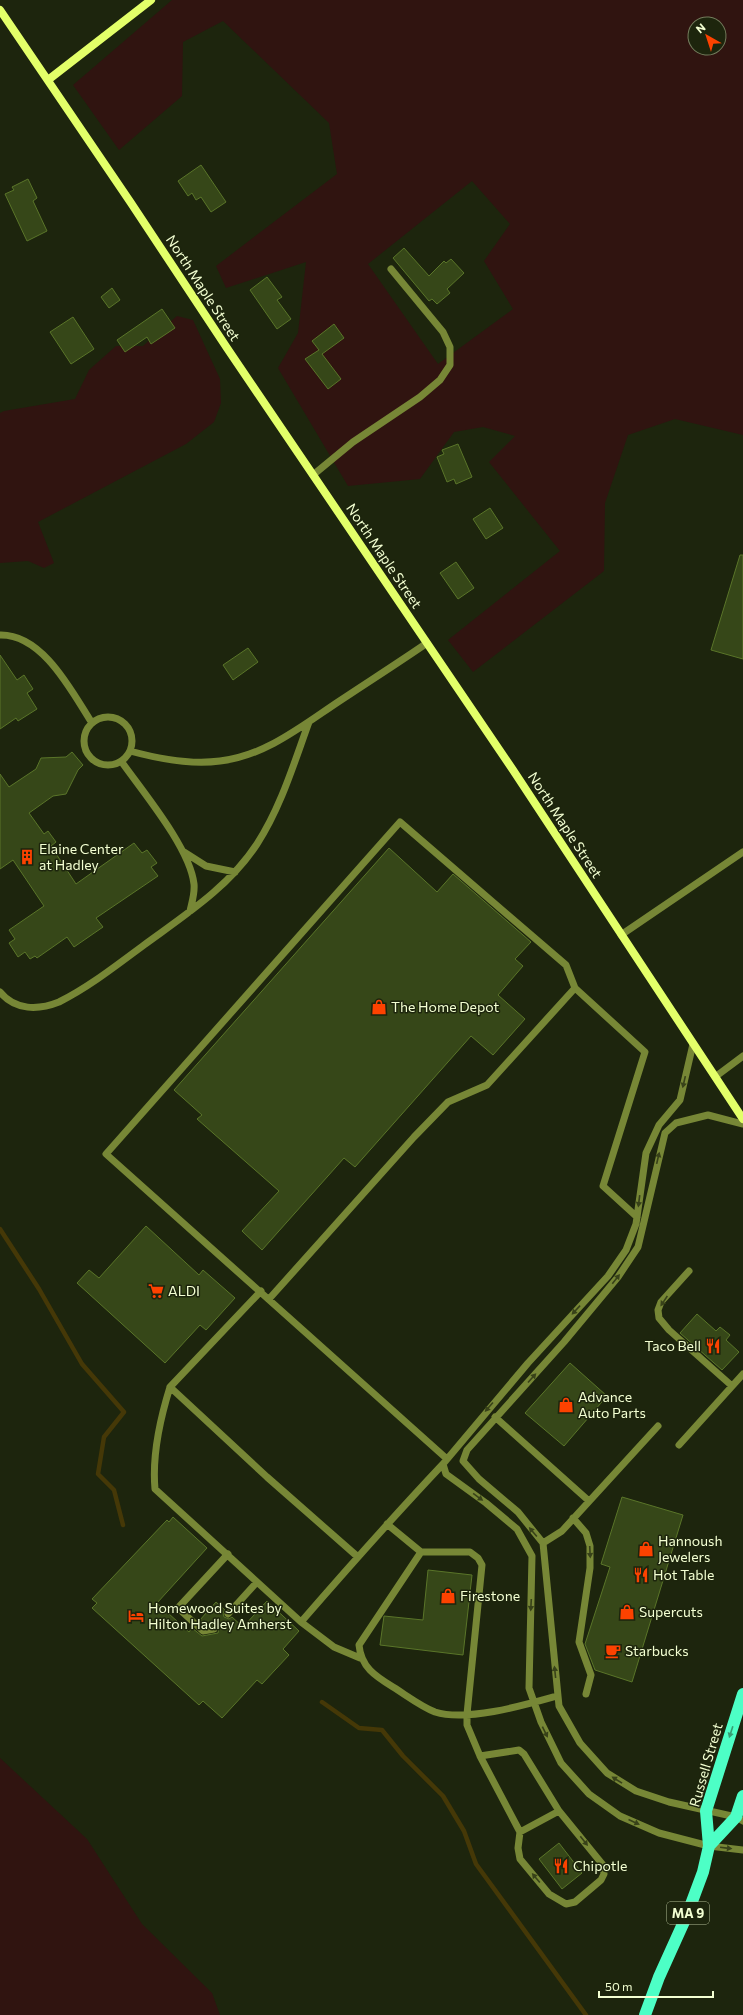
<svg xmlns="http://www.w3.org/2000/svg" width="743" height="2015" font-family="Commissioner,sans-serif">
<rect width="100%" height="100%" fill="#1d250d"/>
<!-- green -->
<path fill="#301410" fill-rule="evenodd" d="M172,0H743V435L675,419L628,435L605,503L604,571L473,672L448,640L560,551L489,462L515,436L483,427L454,432L420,479L348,486L278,368L298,333L306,262L226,288L216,266L337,174L329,123L223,21L183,42L182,96L119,150L73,85ZM695,24H719V48H695ZM472,181L510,224L484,261L513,309L438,364L368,264Z
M177,316L193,320L220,379L221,403L214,422L186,444L38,522L54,563L44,568L28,561L0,563V413L4,411L75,399L89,370L116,346H143Z
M0,1758L87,1839L142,1924L212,1993L220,2015H0Z"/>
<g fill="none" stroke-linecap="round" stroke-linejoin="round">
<!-- stream -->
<path stroke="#453807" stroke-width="4.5" d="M0,1229L39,1289L82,1364L124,1412L104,1437L98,1474L114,1490L123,1525
M322,1702L359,1728L382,1730L403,1756L443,1796L464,1831L476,1864L586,2015"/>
</g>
<!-- building -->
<path fill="#364718" stroke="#5a7529" d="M201,165L226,202L211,212L201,197L196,200L192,193L188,196L178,181Z
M28,179L37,198L33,201L47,231L27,241L5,194L14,190L12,187Z
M404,248L429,276L444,261L446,263L451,259L464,273L447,289L450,293L437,304L432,299L429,301L393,258Z
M267,277L282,297L277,300L291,319L277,329L250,290Z
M112,288L120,300L109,308L101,297Z
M162,309L175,328L151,344L147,337L125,352L117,340Z
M73,317L94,349L71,364L50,332Z
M334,324L344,338L322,354L341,379L328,389L305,359L319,350L312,341Z
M458,444L472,477L456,484L454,479L447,482L437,457L444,454L442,450Z
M490,508L503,528L486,539L473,519Z
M740,555H743V659L711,650Z
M456,562L474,588L458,599L440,573Z
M248,648L258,662L233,680L223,665Z
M0,655L17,680L24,675L33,689L27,693L37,709L18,721L16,718L0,729Z
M72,752L83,765L78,770L66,794L53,796L29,813L44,834L48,831L56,842L51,846L76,884L134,843L142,853L147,850L157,863L151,867L158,876L96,918L103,927L74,947L67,937L37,958L35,956L30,959L25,952L18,957L9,943L15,939L9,930L44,906L13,860L0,869V774L9,787L36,769L41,758L66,757Z
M389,848L437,892L453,874L531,942L515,959L523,966L498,995L525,1019L493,1055L471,1036L355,1167L344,1158L262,1250L242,1231L279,1191L197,1119L202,1115L174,1090Z
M146,1226L199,1275L203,1270L235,1298L206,1330L200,1325L165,1363L77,1283L89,1270L99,1278Z
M697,1314L716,1331L720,1327L730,1335L726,1340L739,1352L722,1370L680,1333Z
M570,1363L607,1396L564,1446L525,1413Z
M622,1497L683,1515L632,1682L595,1670L585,1644L610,1567L601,1564Z
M173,1517L207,1548L157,1603L189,1632L192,1628L202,1636L218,1633L219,1628L216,1624L205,1626L199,1621L216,1602L225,1610L223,1613L224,1617L229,1619L232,1617L243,1627L267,1601L299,1631L283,1649L289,1655L262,1684L257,1680L222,1718L203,1701L199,1705L92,1608L97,1603L92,1599L167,1520L169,1522Z
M428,1570L472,1575L463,1655L380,1645L384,1616L423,1620Z
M559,1843L582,1873L562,1889L539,1859Z"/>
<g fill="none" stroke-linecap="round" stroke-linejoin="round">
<!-- lane -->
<path stroke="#778736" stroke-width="7" d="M313,475L353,442L420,397L440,380L450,365V347L443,332L391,269
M0,635C43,634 72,692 92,723
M84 741a24 24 0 1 1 48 0a24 24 0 1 1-48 0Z
M130,751C159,759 190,765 220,761C265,756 302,726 338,702C368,682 398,663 427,643
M121,761C143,792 190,848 194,884C195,893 192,902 190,911
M184,852L206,866L235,872
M621,935L743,852
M575,988L645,1052L603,1186L637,1217
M0,992C15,1011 39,1010 59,1002C89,987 117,965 144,945C185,915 229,887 257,844C281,807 294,763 309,722
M693,1044L680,1100L659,1125L646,1153L636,1224L626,1250L608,1276L528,1363L443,1464L446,1474L486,1503L517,1529L532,1556L529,1688L541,1722L561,1763L589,1794L620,1816L659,1833L709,1846L743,1850
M715,1077L743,1056
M743,1124L708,1115L676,1123L665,1133L638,1247L618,1277L564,1342L467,1450L463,1461L479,1479L518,1512L543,1543L559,1706L580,1743L607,1773L636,1791L669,1802L736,1817L743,1821
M689,1271L661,1302L658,1310L659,1318L669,1330L732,1386
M269,1299L414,1137L448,1102L487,1085L575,988L566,965L400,822L106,1154L447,1459
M170,1387L261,1291
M495,1417L589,1501
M679,1445L743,1374
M573,1518L586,1533L590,1546V1568L579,1642L591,1675L586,1694
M387,1524L421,1552L359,1645C361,1667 375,1676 393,1687C406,1695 420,1706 435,1712C467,1722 525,1705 557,1696
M543,1543L562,1531L658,1426
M421,1552H470L478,1558L482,1565L467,1714V1725L480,1756L519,1750L524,1754L559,1811L520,1832L480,1756
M358,1557L267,1477L170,1387C160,1419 152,1456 155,1489L301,1622C347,1569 394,1516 443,1464
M228,1614L257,1582
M301,1622L334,1647L360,1658
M214,1629L203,1631L178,1608L228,1554
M520,1832L518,1848L520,1859L549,1894L566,1904L575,1902L601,1880L604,1874L603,1865L559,1811"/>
<!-- secondary -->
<path stroke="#e3ff69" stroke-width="8" d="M0,10L131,203L227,348L513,770L743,1119
M48,80L151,0"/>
<!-- highway -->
<path stroke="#4dffc6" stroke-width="12" d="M709,1846L736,1817L743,1796
M645,2015L659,1977L687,1915L703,1872L709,1846L706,1811L743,1694"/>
</g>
<!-- one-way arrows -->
<defs><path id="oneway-solid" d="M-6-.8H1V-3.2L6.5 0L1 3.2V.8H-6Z"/></defs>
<g fill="#384219">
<use href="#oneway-solid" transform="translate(684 1082) rotate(103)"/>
<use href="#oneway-solid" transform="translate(658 1158) rotate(-77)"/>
<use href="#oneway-solid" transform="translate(639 1201) rotate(97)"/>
<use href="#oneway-solid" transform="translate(616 1279) rotate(-52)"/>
<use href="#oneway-solid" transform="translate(664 1301) rotate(124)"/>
<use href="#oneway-solid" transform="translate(576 1310) rotate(133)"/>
<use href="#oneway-solid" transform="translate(532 1378) rotate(-48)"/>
<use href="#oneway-solid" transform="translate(489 1407) rotate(131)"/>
<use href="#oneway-solid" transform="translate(478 1497) rotate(36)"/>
<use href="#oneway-solid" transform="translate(533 1532) rotate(-130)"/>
<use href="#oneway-solid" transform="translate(590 1552) rotate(87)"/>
<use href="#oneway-solid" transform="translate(531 1605) rotate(93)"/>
<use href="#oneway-solid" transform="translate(555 1672) rotate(-96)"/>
<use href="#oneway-solid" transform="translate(545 1732) rotate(64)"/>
<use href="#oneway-solid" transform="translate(617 1780) rotate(-148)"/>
<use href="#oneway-solid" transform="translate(634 1822) rotate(24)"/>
<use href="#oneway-solid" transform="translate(584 1841) rotate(52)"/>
<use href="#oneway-solid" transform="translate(726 1848) rotate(7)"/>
<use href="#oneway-solid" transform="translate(536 1878) rotate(-130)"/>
</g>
<use fill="#379d73" href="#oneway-solid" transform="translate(731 1732) rotate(108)"/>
<!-- icons -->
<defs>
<symbol id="building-bare" viewBox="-9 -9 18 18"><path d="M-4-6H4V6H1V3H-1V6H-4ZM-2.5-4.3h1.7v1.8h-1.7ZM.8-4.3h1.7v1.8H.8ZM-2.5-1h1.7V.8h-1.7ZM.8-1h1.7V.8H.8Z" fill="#fd4200" stroke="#1d250d" stroke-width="2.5" paint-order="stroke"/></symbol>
<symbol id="shop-bare" viewBox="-9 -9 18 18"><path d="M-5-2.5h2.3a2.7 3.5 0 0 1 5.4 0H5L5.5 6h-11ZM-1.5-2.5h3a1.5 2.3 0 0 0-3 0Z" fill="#fd4200" stroke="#1d250d" stroke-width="2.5" paint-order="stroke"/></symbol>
<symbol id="supermarket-bare" viewBox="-9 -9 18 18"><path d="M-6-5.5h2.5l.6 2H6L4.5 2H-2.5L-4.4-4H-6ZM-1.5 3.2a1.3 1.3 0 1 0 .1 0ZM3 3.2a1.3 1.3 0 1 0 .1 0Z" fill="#fd4200" stroke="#1d250d" stroke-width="2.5" paint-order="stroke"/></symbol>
<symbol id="restaurant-bare" viewBox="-9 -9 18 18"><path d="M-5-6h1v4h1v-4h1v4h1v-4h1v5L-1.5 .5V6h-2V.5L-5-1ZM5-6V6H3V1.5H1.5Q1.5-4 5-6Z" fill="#fd4200" stroke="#1d250d" stroke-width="2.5" paint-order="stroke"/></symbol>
<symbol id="hotel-bare" viewBox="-9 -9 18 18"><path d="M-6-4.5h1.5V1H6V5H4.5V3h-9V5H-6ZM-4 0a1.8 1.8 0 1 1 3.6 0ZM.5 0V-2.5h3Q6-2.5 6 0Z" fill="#fd4200" stroke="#1d250d" stroke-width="2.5" paint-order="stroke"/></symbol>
<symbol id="cafe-bare" viewBox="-9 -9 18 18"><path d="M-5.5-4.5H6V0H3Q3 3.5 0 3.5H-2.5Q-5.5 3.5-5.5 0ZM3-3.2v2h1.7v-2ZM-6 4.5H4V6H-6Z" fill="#fd4200" stroke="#1d250d" stroke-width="2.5" paint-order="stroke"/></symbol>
</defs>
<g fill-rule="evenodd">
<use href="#building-bare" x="16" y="846" width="22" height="22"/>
<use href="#shop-bare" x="368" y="996" width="22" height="22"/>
<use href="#supermarket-bare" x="145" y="1280" width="22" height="22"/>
<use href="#restaurant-bare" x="702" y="1335" width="22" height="22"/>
<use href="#shop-bare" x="555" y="1394" width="22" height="22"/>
<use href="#shop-bare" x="635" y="1538" width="22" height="22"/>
<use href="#restaurant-bare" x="630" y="1564" width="22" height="22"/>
<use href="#shop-bare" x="437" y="1585" width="22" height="22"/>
<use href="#shop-bare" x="616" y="1601" width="22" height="22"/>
<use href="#hotel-bare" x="125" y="1605" width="22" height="22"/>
<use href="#cafe-bare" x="602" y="1640" width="22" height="22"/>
<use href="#restaurant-bare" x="550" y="1855" width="22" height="22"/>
</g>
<g text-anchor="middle" stroke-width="3" stroke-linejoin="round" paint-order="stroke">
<!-- shield labels -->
<rect fill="#1d250d" stroke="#b3be97" stroke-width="1" x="667" y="1902" width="42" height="22" rx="3"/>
<g font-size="13" font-weight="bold" fill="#f3ffd2">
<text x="688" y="1918">MA 9</text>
</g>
<!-- street labels -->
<g font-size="14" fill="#f3ffd2" stroke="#1d250d">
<text transform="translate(203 288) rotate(57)" y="5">North Maple Street</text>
<text transform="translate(384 556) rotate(56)" y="5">North Maple Street</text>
<text transform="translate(565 825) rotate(57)" y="5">North Maple Street</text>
<text transform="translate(706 1765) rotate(-74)" y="5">Russell Street</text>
</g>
<!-- poi labels -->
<g font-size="14" fill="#f3ffd2" stroke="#1d250d" text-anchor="start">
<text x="39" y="854">Elaine Center<tspan x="39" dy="16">at Hadley</tspan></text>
<text x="391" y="1012">The Home Depot</text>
<text x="168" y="1296">ALDI</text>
<text x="701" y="1351" text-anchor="end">Taco Bell</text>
<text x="578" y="1402">Advance<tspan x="578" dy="16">Auto Parts</tspan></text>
<text x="658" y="1546">Hannoush<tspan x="658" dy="16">Jewelers</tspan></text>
<text x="653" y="1580">Hot Table</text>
<text x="460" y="1601">Firestone</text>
<text x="148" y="1613">Homewood Suites by<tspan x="148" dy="16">Hilton Hadley Amherst</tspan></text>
<text x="639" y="1617">Supercuts</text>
<text x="625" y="1656">Starbucks</text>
<text x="573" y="1871">Chipotle</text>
</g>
</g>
<!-- north arrow -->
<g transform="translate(707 36) rotate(321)"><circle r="19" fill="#1d250d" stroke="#737c5c"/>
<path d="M0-3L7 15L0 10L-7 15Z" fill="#fd4200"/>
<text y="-6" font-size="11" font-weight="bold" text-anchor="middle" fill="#f3ffd2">N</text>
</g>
<!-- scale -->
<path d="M599 1991v6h114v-6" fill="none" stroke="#f3ffd2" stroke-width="2"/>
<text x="605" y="1991" font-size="12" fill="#f3ffd2" stroke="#1d250d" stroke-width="3" paint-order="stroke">50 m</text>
</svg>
